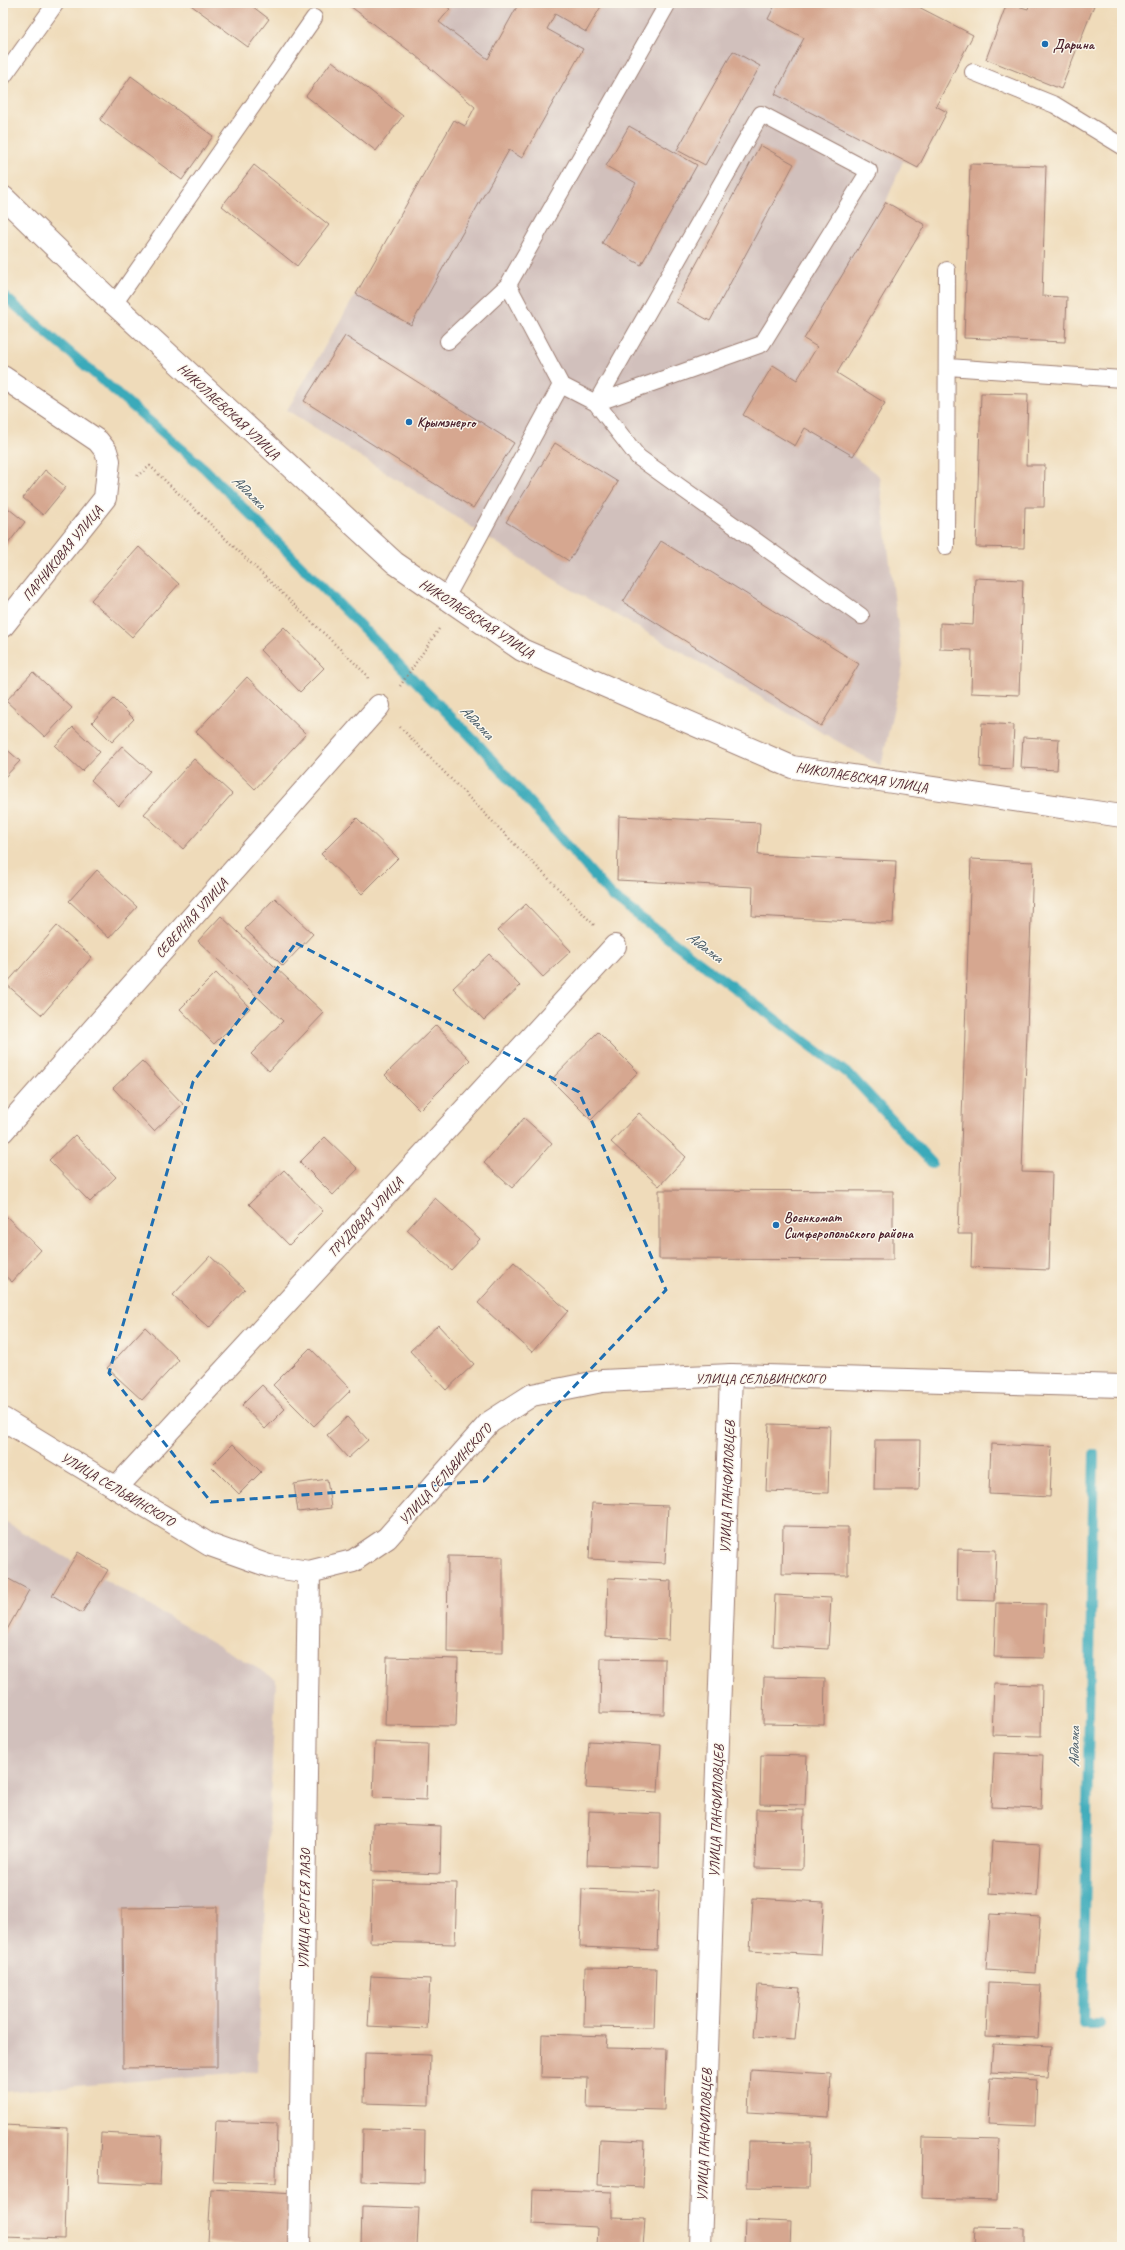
<svg xmlns="http://www.w3.org/2000/svg" width="1125" height="2250" font-family="Caveat,sans-serif">
<rect width="100%" height="100%" fill="#fbf7ec"/>
<filter id="ink" filterUnits="userSpaceOnUse"><feTurbulence type="fractalNoise" baseFrequency=".025" numOctaves="2"/><feDisplacementMap in="SourceGraphic" scale="8" xChannelSelector="R" yChannelSelector="G"/><feConvolveMatrix kernelMatrix="1 2 1 2 8 2 1 2 1" color-interpolation-filters="sRGB"/></filter>
<filter id="wash" filterUnits="userSpaceOnUse"><feTurbulence type="fractalNoise" baseFrequency=".012" numOctaves="4" result="noise"/><feDisplacementMap in="SourceGraphic" scale="16" xChannelSelector="R" yChannelSelector="G"/><feGaussianBlur stdDeviation="0.9" result="paint"/><feColorMatrix in="noise" values="0 0 0 0 0 0 0 0 0 0 0 0 0 0 0 0 0 1.4 0 .05"/><feComposite in="paint" operator="in"/></filter>
<g filter="url(#wash)">
<rect width="100%" height="100%" fill="#efdbba"/>
<!-- industrial -->
<path fill="#d1c0bc" d="M346,3H776L768,19L947,112L918,168L903,161L886,202L925,225L837,373L885,403L853,456L879,476L903,666L881,766L560,583L287,410L356,294L454,120L465,125L475,107L415,55Z
M3,1521L276,1679L257,2071L3,2092Z"/>
<g fill="none" stroke-linecap="round" stroke-linejoin="round">
<!-- stream -->
<path stroke="#3baaba" stroke-width="10" d="M3,295L204,468L480,746L612,896L852,1077L932,1163
M1094,1454L1083,2023H1100"/>
</g>
<g id="blocks">
<!-- building -->
<path fill="#d6a790" d="M188,3H248L269,19L248,47Z
M346,3H442L450,9L439,22L488,59L519,3H603L586,32L555,14L547,29L583,49L522,158L509,150L411,325L356,294L454,120L465,126L475,107L415,55Z
M776,3H911L973,35L936,106L947,112L918,168L775,94L804,38L768,19Z
M1007,3L1028,9L1030,3H1095L1061,89L986,59Z
M733,51L760,66L705,165L677,150Z
M332,61L403,116L376,151L306,96Z
M131,76L213,136L182,180L100,120Z
M629,126L697,165L641,265L602,243L636,183L606,166Z
M760,145L794,164L710,321L676,302Z
M970,164L1046,166L1042,296L1067,297L1065,342L964,338Z
M254,165L329,225L297,266L222,206Z
M886,202L925,225L837,373L885,403L853,456L805,428L795,446L743,415L773,365L797,380L817,347L804,339Z
M345,336L514,443L473,508L304,401Z
M981,393L1028,394L1026,465H1045L1044,507H1025L1024,548L976,547Z
M555,443L618,482L569,561L506,522Z
M45,470L66,487L43,515L23,498Z
M3,504L25,522L3,550Z
M661,541L859,664L821,726L623,602Z
M139,547L179,584L132,637L91,600Z
M975,578L1023,580L1019,695L971,693L972,650L940,649V623L973,625Z
M284,627L324,668L300,692L260,650Z
M33,672L72,708L45,737L6,701Z
M247,677L306,734L255,789L196,732Z
M114,699L134,719L112,742L92,722Z
M982,723L1014,725L1012,769L980,767Z
M73,727L100,752L82,771L55,746Z
M1023,737L1059,739L1057,770L1021,768Z
M3,746L20,761L3,779Z
M122,746L150,771L119,806L91,780Z
M194,759L232,794L183,849L144,814Z
M619,816L760,823L758,855L896,861L893,923L752,916L753,887L617,880Z
M357,818L398,858L362,894L321,854Z
M971,859L1033,862L1022,1172L1052,1173L1049,1270L971,1267L972,1234H958Z
M97,870L137,907L109,938L69,901Z
M275,898L313,934L283,966L245,929Z
M526,904L571,951L543,977L498,930Z
M221,916L324,1013L269,1071L251,1054L283,1021L198,941Z
M57,926L92,957L42,1015L6,984Z
M489,954L520,986L484,1020L453,988Z
M216,973L250,1008L214,1044L180,1009Z
M436,1025L470,1060L420,1110L385,1075Z
M598,1032L638,1072L591,1120L551,1080Z
M142,1061L183,1104L154,1131L113,1088Z
M639,1113L686,1157L659,1186L611,1142Z
M524,1118L552,1143L512,1188L484,1163Z
M75,1135L116,1177L90,1202L49,1160Z
M325,1137L358,1169L333,1195L300,1162Z
M284,1170L323,1211L289,1245L249,1204Z
M659,1190L893,1191V1260L659,1259Z
M435,1198L480,1239L451,1270L407,1230Z
M5,1215L41,1250L12,1282L3,1274V1217Z
M210,1256L245,1289L209,1328L173,1295Z
M514,1262L568,1311L532,1352L478,1303Z
M438,1325L474,1364L446,1390L410,1351Z
M145,1327L179,1360L142,1400L107,1368Z
M310,1348L351,1390L314,1426L273,1385Z
M262,1385L285,1409L265,1429L242,1405Z
M347,1417L368,1440L348,1458L327,1435Z
M769,1424L830,1426L828,1493L766,1491Z
M875,1440H920L919,1490H874Z
M233,1444L261,1472L239,1494L211,1466Z
M991,1444L1052,1447L1050,1497L989,1494Z
M327,1479L331,1508L298,1512L294,1484Z
M592,1503L668,1506L665,1563L589,1559Z
M783,1526L848,1527V1575L782,1574Z
M958,1549L996,1550L994,1601L957,1600Z
M78,1552L108,1570L82,1613L52,1595Z
M448,1556L503,1557V1653L447,1652Z
M3,1576L29,1590L3,1637Z
M608,1578L671,1581L669,1640L606,1637Z
M775,1595L831,1598L828,1649L773,1646Z
M996,1603L1046,1604L1044,1658L994,1657Z
M387,1657L458,1659L456,1726L385,1725Z
M601,1658L665,1659L664,1714L600,1713Z
M764,1677L825,1678L824,1725L763,1724Z
M994,1684L1042,1685L1041,1736L992,1735Z
M589,1741L661,1745L658,1792L586,1788Z
M375,1742L428,1744L426,1800L373,1798Z
M994,1753L1043,1755L1041,1809L991,1807Z
M761,1755L807,1756L805,1805L760,1804Z
M756,1809L804,1810L803,1869L755,1868Z
M589,1811L660,1814L659,1867L587,1865Z
M373,1823L441,1826L440,1874L372,1871Z
M992,1841L1040,1844L1037,1896L989,1893Z
M372,1881L457,1883L455,1944L370,1942Z
M582,1889L659,1892L657,1950L580,1947Z
M753,1898L824,1902L821,1955L750,1951Z
M217,1907V2067L123,2068L122,1908Z
M990,1914L1040,1917L1036,1973L986,1970Z
M585,1967L656,1968L654,2028L584,2027Z
M371,1976L430,1979L427,2029L368,2026Z
M988,1983L1041,1985L1038,2038L986,2036Z
M758,1985L800,1988L795,2040L754,2037Z
M542,2034L607,2036L606,2048L666,2049L664,2110L587,2108L588,2078L541,2077Z
M993,2043L1051,2046L1048,2076L991,2073Z
M365,2053L430,2055L429,2105L364,2103Z
M750,2069L831,2074L829,2117L748,2112Z
M990,2078L1037,2081L1035,2126L987,2124Z
M216,2121L277,2123L276,2183L213,2181Z
M3,2125L68,2128L65,2239L3,2237Z
M363,2129L425,2131L424,2183L362,2181Z
M101,2133L162,2136L160,2185L99,2182Z
M923,2137L999,2139L997,2200L922,2198Z
M600,2139L645,2141L643,2187L598,2185Z
M748,2142L810,2143L809,2188L747,2187Z
M211,2189L294,2194L291,2247L208,2242Z
M533,2189L612,2192V2218L645,2219L643,2247H597L598,2227L532,2224Z
M362,2206L419,2208L417,2247H361Z
M745,2220L791,2222L790,2247H744Z
M975,2228L1025,2229V2247H974Z"/>
</g>
</g>
<g filter="url(#ink)">
<use href="#blocks" fill-opacity="0" stroke="#9c7d72" stroke-width="1"/>
<g fill="none" stroke-linecap="round" stroke-linejoin="round">
<defs>
<path id="service" d="M973,72L1055,105L1122,146
M3,77L56,3
M508,285L668,3
M114,304L314,18
M948,367L1122,379
M561,385L596,403L762,344L869,171L761,114L596,403L638,457L861,616
M946,547L947,270
M446,598L561,385L508,285L448,341"/>
<path id="minor" d="M3,197L114,304L395,563L522,650L792,767L1122,816
M3,377L98,441L106,451L109,461L105,498L3,626
M3,1131L379,706
M116,1488L615,946
M299,2247L309,1572
M700,2247L731,1375"/>
<path id="tertiary" d="M3,1419L210,1545L269,1566L309,1572L353,1561L387,1538L490,1422L532,1395L602,1381L731,1375L1122,1386"/>
</defs>
<!-- service casing -->
<use href="#service" stroke="#9c7d72" stroke-width="18"/>
<!-- minor casing -->
<use href="#minor" stroke="#9c7d72" stroke-width="24"/>
<!-- tertiary casing -->
<use href="#tertiary" stroke="#9c7d72" stroke-width="24"/>
<!-- path -->
<path stroke="#9c7d72" stroke-width="2.5" stroke-dasharray="1 3" stroke-linecap="butt" d="M137,476L150,466L367,675L368,679
M400,686L439,629
M400,727L594,925"/>
<!-- service -->
<use href="#service" stroke="#fff" stroke-width="16"/>
<!-- minor -->
<use href="#minor" stroke="#fff" stroke-width="22"/>
<!-- tertiary -->
<use href="#tertiary" stroke="#fff" stroke-width="22"/>
</g>
</g>
<!-- marked area -->
<path fill="none" stroke="#1f6fb2" stroke-width="3" stroke-dasharray="8 5" stroke-linejoin="round" d="M296,943L579,1092L666,1290L484,1481L211,1502L109,1373L193,1082Z"/>
<!-- markers -->
<g fill="#1f6fb2" stroke="#fbf7ec" stroke-width="1.5">
<circle cx="1045" cy="44" r="4"/>
<circle cx="409" cy="422" r="4"/>
<circle cx="776" cy="1225" r="4"/>
</g>
<g text-anchor="middle" stroke-width="3" stroke-linejoin="round" paint-order="stroke">
<!-- poi labels -->
<g font-size="14" font-weight="bold" fill="#4a1f2b" stroke="#fbf7ec" text-anchor="start">
<text x="1053" y="49">Дарина</text>
<text x="417" y="427">Крымэнерго</text>
<text x="784" y="1222">Военкомат<tspan x="784" dy="16">Симферопольского района</tspan></text>
</g>
<!-- street labels -->
<g font-size="14" fill="#4a1f2b" stroke="#fbf7ec">
<text transform="translate(229 411) rotate(43)" y="5">НИКОЛАЕВСКАЯ УЛИЦА</text>
<text transform="translate(62 553) rotate(-51)" y="5">ПАРНИКОВАЯ УЛИЦА</text>
<text transform="translate(477 618) rotate(33)" y="5">НИКОЛАЕВСКАЯ УЛИЦА</text>
<text transform="translate(862 777) rotate(9)" y="5">НИКОЛАЕВСКАЯ УЛИЦА</text>
<text transform="translate(191 918) rotate(-48)" y="5">СЕВЕРНАЯ УЛИЦА</text>
<text transform="translate(365 1217) rotate(-47)" y="5">ТРУДОВАЯ УЛИЦА</text>
<text x="760" y="1383">УЛИЦА СЕЛЬВИНСКОГО</text>
<text transform="translate(445 1474) rotate(-48)" y="5">УЛИЦА СЕЛЬВИНСКОГО</text>
<text transform="translate(727 1487) rotate(-88)" y="5">УЛИЦА ПАНФИЛОВЦЕВ</text>
<text transform="translate(118 1489) rotate(31)" y="5">УЛИЦА СЕЛЬВИНСКОГО</text>
<text transform="translate(716 1811) rotate(-88)" y="5">УЛИЦА ПАНФИЛОВЦЕВ</text>
<text transform="translate(304 1909) rotate(-89)" y="5">УЛИЦА СЕРГЕЯ ЛАЗО</text>
<text transform="translate(704 2135) rotate(-88)" y="5">УЛИЦА ПАНФИЛОВЦЕВ</text>
</g>
<!-- water labels -->
<g font-size="15" font-style="italic" fill="#445764" stroke="#fbf7ec">
<text transform="translate(249 492) rotate(45)" y="5">Абдалка</text>
<text transform="translate(477 722) rotate(46)" y="5">Абдалка</text>
<text transform="translate(705 947) rotate(37)" y="5">Абдалка</text>
<text transform="translate(1074 1747) rotate(-89)" y="5">Абдалка</text>
</g>
</g>
<!-- margin -->
<rect width="1125" height="2250" fill="none" stroke="#fbf7ec" stroke-width="16"/>
</svg>
